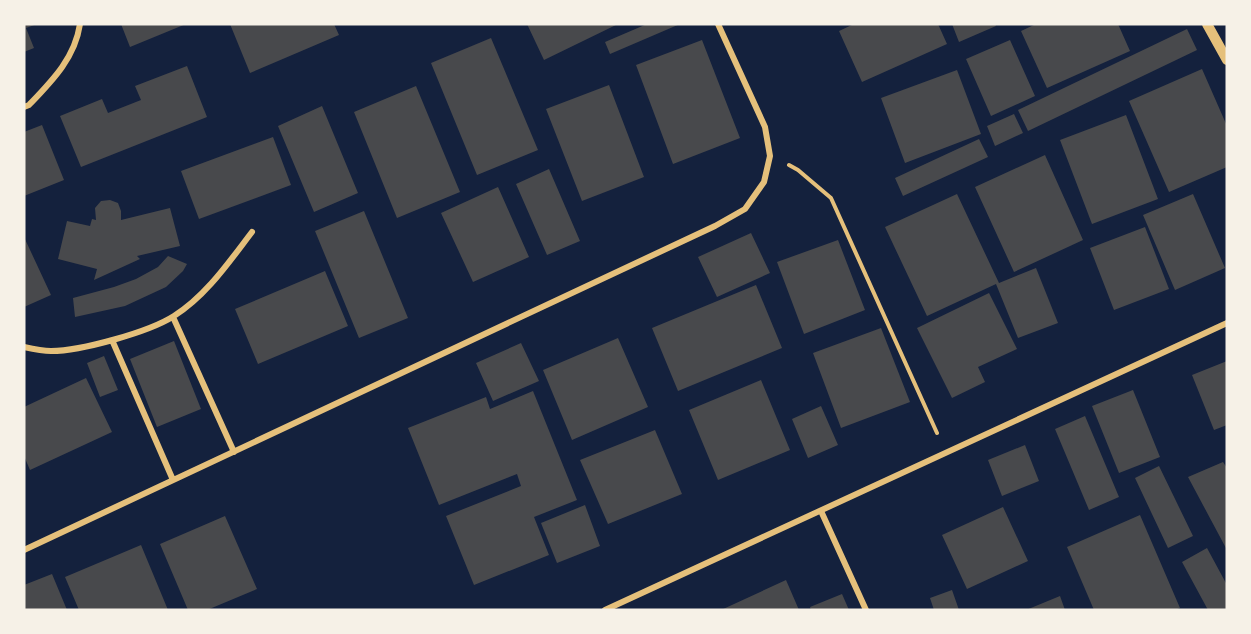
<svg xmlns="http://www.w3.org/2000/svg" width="1251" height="634" font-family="Lato,sans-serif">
<rect width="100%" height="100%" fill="#14213d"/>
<!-- building -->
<path fill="#48494c" d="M24,24H37L26,28L34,48L24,52Z
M121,24H186L130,47Z
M230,24H334L339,35L250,73Z
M527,24H618L544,60Z
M647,24H680L610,54L605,42Z
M854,24H938L947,44L862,82L839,31Z
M952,24H995L996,26L959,42Z
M1036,24H1118L1130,51L1047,88L1021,31Z
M1187,29L1197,50L1028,131L1018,110Z
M491,38L538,150L477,175L431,63Z
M702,40L740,138L673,164L636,65Z
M1010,40L1035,96L991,116L966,59Z
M187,66L207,117L81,167L60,116L102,99L108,113L141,100L135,86Z
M1202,69L1227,126V167L1169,192L1129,101Z
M957,70L981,134L905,163L881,98Z
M609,85L644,177L582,201L546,109Z
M416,86L460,192L397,218L354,112Z
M322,106L358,193L314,212L278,126Z
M1014,114L1023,133L995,146L987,126Z
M1126,115L1158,199L1092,224L1060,140Z
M42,125L64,180L24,196V132Z
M273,137L291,185L199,219L181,171Z
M979,139L988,157L903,196L895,178Z
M1045,155L1083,240L1014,272L975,187Z
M549,169L580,241L547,255L516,184Z
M498,187L529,257L473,282L441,213Z
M957,194L999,283L1036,268L1058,323L1018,338L996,284L927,316L885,227Z
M1193,194L1225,268L1175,290L1143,215Z
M110,200L118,203L121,211V220L170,208L180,246L137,256L140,259L94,280L97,269L58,259L67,221L90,226L92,219L96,220L95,208L101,201Z
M364,211L408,318L359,338L315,231Z
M1145,227L1169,289L1114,310L1090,248Z
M751,233L770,273L717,297L698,257Z
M24,237L51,295L24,307Z
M838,240L865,310L804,334L777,262Z
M168,256L187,264L183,271L166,287L125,306L75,317L73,298L114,287L136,279L158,267Z
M325,271L348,326L258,364L235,309Z
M756,285L782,348L678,391L652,328Z
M989,293L1017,349L978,367L985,382L952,398L917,328Z
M881,328L910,402L841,428L813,353Z
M618,338L648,407L572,440L543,370Z
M174,341L201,409L157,427L130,359Z
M521,343L539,381L493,401L476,363Z
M104,356L118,390L100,397L87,363Z
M1227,361V425L1214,430L1192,375Z
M86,378L112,432L30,470L24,456V407Z
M761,380L790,450L718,480L689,410Z
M1133,390L1160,457L1119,473L1092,406Z
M533,391L577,500L534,517L549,555L474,585L446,516L521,486L517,474L439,505L408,428L486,397L490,409Z
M821,406L838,445L808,458L792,419Z
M1085,416L1119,497L1089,510L1055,429Z
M655,430L682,494L608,524L580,460Z
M1025,445L1039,481L1002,496L988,460Z
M1223,462L1227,468V550L1188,477Z
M1159,466L1193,536L1168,548L1135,478Z
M585,505L600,546L557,563L541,523Z
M1003,507L1028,561L967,589L942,535Z
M1140,515L1180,608L1175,610H1094L1067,547Z
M225,516L257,589L207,610H188L160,544Z
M141,545L168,610H79L65,577Z
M1207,548L1227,585V610H1208L1182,562Z
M52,574L67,610H24V585Z
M786,580L799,610H721Z
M952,590L959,610H934L930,598Z
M842,594L849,610H811L810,607Z
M1060,596L1065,610H1026Z"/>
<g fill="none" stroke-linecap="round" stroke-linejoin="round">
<!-- path -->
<path stroke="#e5c07b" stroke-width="4" d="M789,165L798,170L831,198L937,433"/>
<!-- minor -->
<path stroke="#e5c07b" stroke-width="6" d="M24,107L29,105C52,81 75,58 80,24
M173,317L234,452
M112,340L173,480
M24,347C33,349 42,351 51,351C81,351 149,332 174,316C206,296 229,262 252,232
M821,511L866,610
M24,550L715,226L745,209L764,182L770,156L765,127L718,24
M605,610L1227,323"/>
<!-- tertiary -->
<path stroke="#e5c07b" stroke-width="10" d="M1207,24L1227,60"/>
</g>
<!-- border -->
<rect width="1251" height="634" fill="none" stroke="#f6f1e7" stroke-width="51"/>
</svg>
